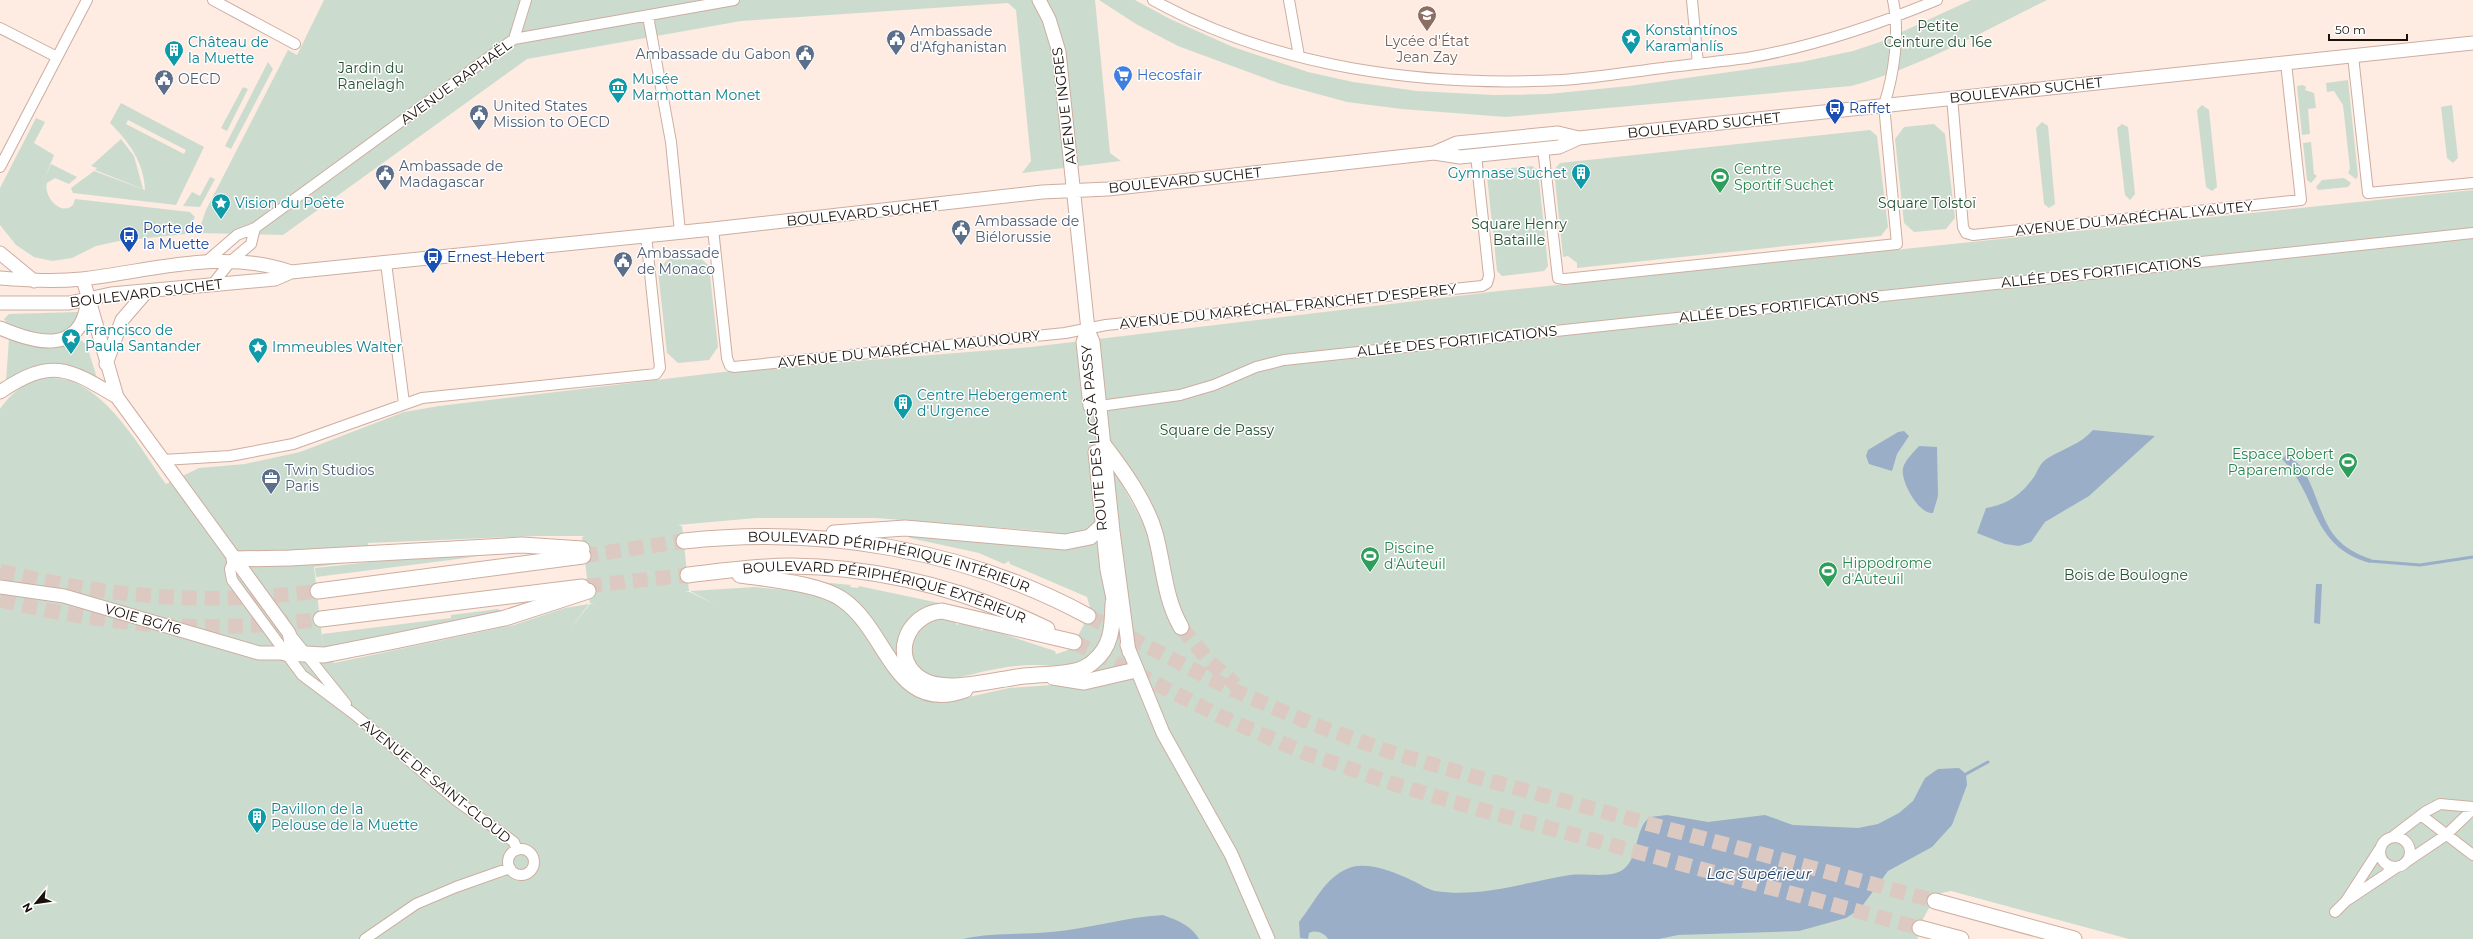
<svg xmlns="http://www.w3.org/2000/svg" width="2473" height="939" font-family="Montserrat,sans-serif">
<rect width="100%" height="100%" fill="#feebe2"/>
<!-- green -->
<path fill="#cbdccf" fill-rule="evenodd" d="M324,0H1095L1110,153L1121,161L1022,173L1031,161L1016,10L1008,3L741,21L527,59L283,235L198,233L206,210L288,50L297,55Z
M1099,0H1135L1170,19L1233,47L1308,72L1353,82L1417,91L1494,95L1548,94L1629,86L1801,62L1853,51L1880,42L1971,0H2047C1984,31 1918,68 1851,86L1506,117L1402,109L1347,102L1281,84L1178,46L1136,24Z
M268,62L273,69L231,149L225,146Z
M2348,80L2358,176L2356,179L2348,173L2350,169L2343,105L2334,91L2327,92L2326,83Z
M2303,85L2306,87L2305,90L2314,93L2316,108L2308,109L2310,134L2302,135L2297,86Z
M243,87L248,89L227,131L221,128Z
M121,103L204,147L176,205L73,193L71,188L94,171L145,190C144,162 129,142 110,123ZM128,120L186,150L184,154L126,124Z
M2202,105L2209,110L2217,187L2212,191L2206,187L2197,110Z
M2452,105L2458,158L2453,163L2447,158L2441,107Z
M36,118L45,122L34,143L54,155L44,180L51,164L77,177L69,184L55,178L47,183C43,196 61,217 73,205L75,199L190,212L195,217L185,234L119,241L96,246L72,258L52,261L34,257L16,245L0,225V188Z
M2042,122L2048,126L2055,204L2049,208L2044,204L2036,128Z
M1934,124L1945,134L1955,218L1946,229L1914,232L1904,223L1895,139L1904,127Z
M2122,124L2128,127L2135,194L2130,200L2125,195L2117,128Z
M1870,130L1877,136L1888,227L1881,236L1577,268V263L1568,256L1563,257L1554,170L1560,163Z
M121,139L134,156L143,189L95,170L97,168L91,166Z
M2311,142L2314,174L2317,176L2311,183L2307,180L2303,143Z
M1532,166L1538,170L1548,266L1544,271L1502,276L1497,271L1487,176L1491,170Z
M210,177L215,179L200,207L183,206L192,192L200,196Z
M2344,178L2351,183L2348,187L2318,190L2316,187L2322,180Z
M2473,190V939H2129L1951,891C1947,892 1942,892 1939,895C1932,900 1915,931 1918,939H0V409C10,394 24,383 41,379C98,368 138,446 166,484L199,468L245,464L300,452L404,412L439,406L723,372L1031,347L1499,291ZM1118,471L1166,555L1179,609L1144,524L1116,474ZM756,518H876L1042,531L1078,548L904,533L910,538L979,553L1004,564L1009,561L1010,564L1087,597L1091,611L1071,649L1056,654L1055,651L985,628L981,631L980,627L962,622L957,625L954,620L936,617L916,630C912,644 907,657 920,669C941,688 970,673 996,669C1015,665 1034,664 1054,666L1052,685L1009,688L942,703L919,698L902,686L851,614L830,600L795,591L755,587L690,591L714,604L690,592H685L689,591L682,526L678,525ZM536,536H585L582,537L590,603H594L590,604L570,629L589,604L565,608L514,625L334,663L326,647L501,611L498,609L451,615V618L322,634L323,646L314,567L370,560L368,543Z
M697,255L709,266L718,347L709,360L678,363L667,353L658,271L668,259Z
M78,312L75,325C70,328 65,334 59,335C44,338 12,334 4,319L9,314Z
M9,338L53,347L70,343L79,338L87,346L97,378L76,371L6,381Z
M477,556L466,558L316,577L315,568L388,560Z
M820,582L851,585L850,587L858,588L859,586L944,604L926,608L913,616L901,663Z"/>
<!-- water -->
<path fill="#9aaec8" d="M2093,430L2155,436L2089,496L2045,522L2031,542L2019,546L2005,544L1977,533L1986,508C2008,504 2021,495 2034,477C2038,470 2040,463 2048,458C2064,448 2081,444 2093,430Z
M1904,431L1909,436L1897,454L1892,471L1869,464L1866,456L1868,450L1898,432Z
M1919,446L1937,447L1938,496L1933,513C1919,515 1900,481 1903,468C1905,460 1914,452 1919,446Z
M2287,454C2293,459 2299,464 2303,469C2325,507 2320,543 2371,559L2370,563C2310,546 2319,497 2282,459Z
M2316,584H2322L2320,624L2314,623Z
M1959,768L1966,774L1967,785L1952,825L1932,847L1888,871L1860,909L1846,918L1799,931L1678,935L1659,939H1328C1325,933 1315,929 1309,933L1308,939L1300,938L1299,922C1316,901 1324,878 1349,868C1366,861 1395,872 1411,880C1419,883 1426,889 1435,891C1482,898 1525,882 1570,875C1585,873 1607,878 1621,871C1640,860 1633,830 1650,817L1667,815L1708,822L1765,815L1793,825L1858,828L1878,824L1899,813L1913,801L1925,778L1938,769Z
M1163,915C1177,920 1192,926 1199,939H963C993,932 1021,935 1051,932C1089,929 1125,917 1163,915Z"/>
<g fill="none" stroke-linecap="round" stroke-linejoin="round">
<!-- stream -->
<path stroke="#9aaec8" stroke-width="3" d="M2370,561L2420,565L2473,557
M1966,774L1988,762"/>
<!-- highway-tunnel -->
<path stroke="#dccac2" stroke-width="15" stroke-dasharray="15 8" stroke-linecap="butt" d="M583,556L684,541
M0,571C110,597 205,606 318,591
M587,586L688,575
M0,600C109,626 209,634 321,619
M1088,616L1231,689L1310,723L1390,752L1472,776L1935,901
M1181,627L1209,661L1236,685
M1074,642L1222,717L1305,753L1391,783L1478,809L1920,928"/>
<defs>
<path id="minor" d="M213,0L295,44
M1153,0C1276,68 1423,87 1562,80C1593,78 1624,73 1654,69C1685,65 1716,62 1747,58C1812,47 1877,25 1937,0
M1289,0L1299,56
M1692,0L1698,64
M648,16L671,142L680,232
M0,28L57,57
M514,39L526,0
M2353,56L2368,193L2473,183
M1952,97L1963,227L1966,233L1973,235L2301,200L2286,63
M1543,148L1558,278L1565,279L1897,244L1884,105C1894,74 1900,33 1893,0
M0,167L87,0
M713,229L727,358L730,366L734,367L1065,333L1106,325L1482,286L1487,283L1489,276L1476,155
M207,261L237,235L255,228L514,39L734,0
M386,263L404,403
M212,285L231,261L251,244L255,228
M1093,407L1180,395L1214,385L1256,367L1284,360L2473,233
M163,460L230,456L293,444L422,398L656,374L660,368L646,235
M234,559L230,569L232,580L302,675L354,714L457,801L514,842L517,850
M289,633L346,704
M2421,815L2473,855
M2380 852a15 15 0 1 1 30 0a15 15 0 1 1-30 0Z
M2391,838L2425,812L2440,804L2473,807
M508 862a13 13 0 1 1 26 0a13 13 0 1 1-26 0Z
M2406,862L2446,835L2473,809
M2349,899L2397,867
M2335,912L2346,901L2381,847
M365,939L416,904L456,887L510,868"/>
<path id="major" d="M1039,0L1049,19L1059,52L1088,330L1093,342L1113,531L1129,652
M1434,153L1457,143L1558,133L1579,138
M0,253L34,281
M0,278C27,280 54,282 82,279C151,271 222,248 291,272
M0,303H69L111,294L275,279L291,272L713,229L1042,192L1108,189L1434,153L1460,157L1559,147L1579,138L2473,43
M0,328C35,343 79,355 87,305
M1088,330L1083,342L1090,406
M106,364L122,320L147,291
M0,392C51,358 67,367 117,397
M1095,452L1107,570L1116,613
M0,587L64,596L259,653H285C293,647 291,642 289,633L117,397L83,279
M1127,645L1163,733L1231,854L1268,939"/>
<g id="highway">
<path d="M1103,444C1123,470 1146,502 1155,533C1164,566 1164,597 1181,627"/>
<path d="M834,533L905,528L1065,542L1090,537L1103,525"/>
<path id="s1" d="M684,541C823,526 964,549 1088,616"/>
<path d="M234,559L290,558L522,545L582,549"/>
<path id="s2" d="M688,575C722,571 757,566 791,566C880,567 967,590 1047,629"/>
<path d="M740,575C767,579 822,584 843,600C889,632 894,715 965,690"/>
<path d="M318,591L583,556"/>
<path d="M321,619L582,587"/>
<path d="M1074,642L942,611C905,614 889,661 923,680C947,694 997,679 1024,676C1043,674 1061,675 1079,670C1084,668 1090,665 1094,661C1113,645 1112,625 1113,603"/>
<path d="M285,653L324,655L395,641L505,618L588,591"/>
<path d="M1053,677L1084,682L1136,670"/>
<path d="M1935,901L2074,939"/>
<path d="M1920,928L1961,939"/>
</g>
</defs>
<!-- minor casing -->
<use href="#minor" stroke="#ccaea0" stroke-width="12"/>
<!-- major casing -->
<use href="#major" stroke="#ccaea0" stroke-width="15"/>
<!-- highway casing -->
<use href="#highway" stroke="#ccaea0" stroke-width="17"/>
<!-- minor -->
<use href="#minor" stroke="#fff" stroke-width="10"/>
<!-- major -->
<use href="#major" stroke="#fff" stroke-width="13"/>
<!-- highway -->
<use href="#highway" stroke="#fff" stroke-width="15"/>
</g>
<!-- icons -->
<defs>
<symbol id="school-pin" viewBox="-11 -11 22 30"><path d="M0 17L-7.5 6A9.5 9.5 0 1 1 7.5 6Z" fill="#8d6e63" stroke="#fff"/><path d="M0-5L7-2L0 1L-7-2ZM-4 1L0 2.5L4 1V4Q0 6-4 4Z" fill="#fff"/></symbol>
<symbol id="sight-pin" viewBox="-11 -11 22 30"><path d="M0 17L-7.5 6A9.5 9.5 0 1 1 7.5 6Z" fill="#0f9aa8" stroke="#fff"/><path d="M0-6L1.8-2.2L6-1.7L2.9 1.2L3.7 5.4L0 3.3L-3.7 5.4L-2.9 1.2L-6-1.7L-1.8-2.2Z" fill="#fff"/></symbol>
<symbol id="civic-pin" viewBox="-11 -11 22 30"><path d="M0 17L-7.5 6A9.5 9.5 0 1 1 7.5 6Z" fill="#5c6f8a" stroke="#fff"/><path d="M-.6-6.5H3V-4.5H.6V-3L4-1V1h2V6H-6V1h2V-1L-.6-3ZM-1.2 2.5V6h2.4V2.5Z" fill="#fff"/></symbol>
<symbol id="building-pin" viewBox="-11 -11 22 30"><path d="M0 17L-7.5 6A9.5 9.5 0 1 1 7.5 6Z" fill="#0f9aa8" stroke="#fff"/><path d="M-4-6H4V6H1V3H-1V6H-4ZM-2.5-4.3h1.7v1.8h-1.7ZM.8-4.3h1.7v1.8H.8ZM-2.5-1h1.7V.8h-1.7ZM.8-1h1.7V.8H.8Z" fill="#fff"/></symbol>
<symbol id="supermarket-pin" viewBox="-11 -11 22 30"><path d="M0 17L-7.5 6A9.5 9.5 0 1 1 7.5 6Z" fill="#3f7fe0" stroke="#fff"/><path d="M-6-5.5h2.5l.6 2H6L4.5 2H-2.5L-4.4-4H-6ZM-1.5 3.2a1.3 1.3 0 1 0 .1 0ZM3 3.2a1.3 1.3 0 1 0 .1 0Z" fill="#fff"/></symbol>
<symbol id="museum-pin" viewBox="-11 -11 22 30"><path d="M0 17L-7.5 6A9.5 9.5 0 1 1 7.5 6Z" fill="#0f9aa8" stroke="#fff"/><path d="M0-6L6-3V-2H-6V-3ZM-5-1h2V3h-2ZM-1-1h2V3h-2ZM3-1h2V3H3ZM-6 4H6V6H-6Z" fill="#fff"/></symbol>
<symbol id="bus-pin" viewBox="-11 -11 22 30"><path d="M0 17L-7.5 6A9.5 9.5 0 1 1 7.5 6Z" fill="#1a4fb4" stroke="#fff"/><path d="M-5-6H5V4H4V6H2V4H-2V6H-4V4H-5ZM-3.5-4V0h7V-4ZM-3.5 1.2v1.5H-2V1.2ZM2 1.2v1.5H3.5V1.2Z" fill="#fff"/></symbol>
<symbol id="stadium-pin" viewBox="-11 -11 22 30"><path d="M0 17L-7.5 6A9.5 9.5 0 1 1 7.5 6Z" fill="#2e9e5b" stroke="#fff"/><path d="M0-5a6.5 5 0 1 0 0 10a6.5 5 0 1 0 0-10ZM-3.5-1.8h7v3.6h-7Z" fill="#fff"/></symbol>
<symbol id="office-pin" viewBox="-11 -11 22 30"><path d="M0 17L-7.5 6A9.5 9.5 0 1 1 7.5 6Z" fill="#5c6f8a" stroke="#fff"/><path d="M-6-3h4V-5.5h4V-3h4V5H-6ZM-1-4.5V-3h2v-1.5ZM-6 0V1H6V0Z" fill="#fff"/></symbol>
</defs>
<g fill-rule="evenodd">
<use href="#school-pin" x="1416" y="4" width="22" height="30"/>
<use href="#sight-pin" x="1620" y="27" width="22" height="30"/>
<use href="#civic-pin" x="885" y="28" width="22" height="30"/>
<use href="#building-pin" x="163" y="39" width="22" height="30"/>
<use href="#civic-pin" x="794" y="43" width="22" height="30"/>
<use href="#supermarket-pin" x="1112" y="64" width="22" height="30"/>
<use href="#civic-pin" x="153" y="68" width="22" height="30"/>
<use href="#museum-pin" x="607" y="76" width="22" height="30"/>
<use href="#bus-pin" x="1824" y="97" width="22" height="30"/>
<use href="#civic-pin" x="468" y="103" width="22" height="30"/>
<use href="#building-pin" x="1570" y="162" width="22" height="30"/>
<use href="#civic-pin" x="374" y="163" width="22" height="30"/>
<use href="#stadium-pin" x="1709" y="166" width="22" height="30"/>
<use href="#sight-pin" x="210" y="192" width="22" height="30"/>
<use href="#civic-pin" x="950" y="218" width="22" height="30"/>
<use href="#bus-pin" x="118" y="225" width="22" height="30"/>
<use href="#bus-pin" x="422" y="246" width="22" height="30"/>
<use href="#civic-pin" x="612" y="250" width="22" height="30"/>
<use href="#sight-pin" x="60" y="327" width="22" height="30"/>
<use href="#sight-pin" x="247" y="336" width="22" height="30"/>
<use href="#building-pin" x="892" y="392" width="22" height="30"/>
<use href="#stadium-pin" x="2337" y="451" width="22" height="30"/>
<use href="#office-pin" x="260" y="467" width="22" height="30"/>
<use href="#stadium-pin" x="1359" y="545" width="22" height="30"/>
<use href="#stadium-pin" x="1817" y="560" width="22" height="30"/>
<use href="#building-pin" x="246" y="806" width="22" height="30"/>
</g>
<g text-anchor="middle" stroke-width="3" stroke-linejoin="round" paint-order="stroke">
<!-- park labels -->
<g font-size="14" fill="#225031" stroke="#fff">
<text x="1938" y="31">Petite<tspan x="1938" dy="16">Ceinture du 16e</tspan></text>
<text x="371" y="73">Jardin du<tspan x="371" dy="16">Ranelagh</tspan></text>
<text x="1927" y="208">Square Tolstoï</text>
<text x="1519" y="229">Square Henry<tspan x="1519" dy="16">Bataille</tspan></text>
<text x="1217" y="435">Square de Passy</text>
<text x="2126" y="580">Bois de Boulogne</text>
</g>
<!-- culture labels -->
<g font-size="14" fill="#0d838f" stroke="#fff" text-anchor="start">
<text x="1645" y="35">Konstantínos<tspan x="1645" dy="16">Karamanlís</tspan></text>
<text x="188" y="47">Château de<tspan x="188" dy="16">la Muette</tspan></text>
<text x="632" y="84">Musée<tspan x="632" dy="16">Marmottan Monet</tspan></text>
<text x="1567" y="178" text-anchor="end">Gymnase Suchet</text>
<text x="235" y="208">Vision du Poète</text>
<text x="85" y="335">Francisco de<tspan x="85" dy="16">Paula Santander</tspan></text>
<text x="272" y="352">Immeubles Walter</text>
<text x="917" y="400">Centre Hebergement<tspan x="917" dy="16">d'Urgence</tspan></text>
<text x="271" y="814">Pavillon de la<tspan x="271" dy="16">Pelouse de la Muette</tspan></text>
</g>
<!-- service labels -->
<g font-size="14" fill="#4e5e75" stroke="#fff" text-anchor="start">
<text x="910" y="36">Ambassade<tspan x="910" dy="16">d'Afghanistan</tspan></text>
<text x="791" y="59" text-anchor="end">Ambassade du Gabon</text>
<text x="178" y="84">OECD</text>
<text x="493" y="111">United States<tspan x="493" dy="16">Mission to OECD</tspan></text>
<text x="399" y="171">Ambassade de<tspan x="399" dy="16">Madagascar</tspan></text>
<text x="975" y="226">Ambassade de<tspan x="975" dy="16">Biélorussie</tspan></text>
<text x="637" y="258">Ambassade<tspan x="637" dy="16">de Monaco</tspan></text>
<text x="285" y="475">Twin Studios<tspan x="285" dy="16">Paris</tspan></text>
</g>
<!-- education labels -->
<g font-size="14" fill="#785e54" stroke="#fff">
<text x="1427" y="46">Lycée d'État<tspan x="1427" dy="16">Jean Zay</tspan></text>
</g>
<!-- shop labels -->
<g font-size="14" fill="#366cbe" stroke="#fff" text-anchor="start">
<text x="1137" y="80">Hecosfair</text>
</g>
<!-- street labels -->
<g font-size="14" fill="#1b110c" stroke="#fff">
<text transform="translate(456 82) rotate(-36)" y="5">AVENUE RAPHAËL</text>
<text transform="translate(2026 90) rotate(-6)" y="5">BOULEVARD SUCHET</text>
<text transform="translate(1064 106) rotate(-97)" y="5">AVENUE INGRES</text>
<text transform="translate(1704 125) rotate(-6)" y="5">BOULEVARD SUCHET</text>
<text transform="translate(1185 180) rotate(-6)" y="5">BOULEVARD SUCHET</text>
<text transform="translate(863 213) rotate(-6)" y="5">BOULEVARD SUCHET</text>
<text transform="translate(2134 218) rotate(-6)" y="5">AVENUE DU MARÉCHAL LYAUTEY</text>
<text transform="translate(2101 272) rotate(-6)" y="5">ALLÉE DES FORTIFICATIONS</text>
<text transform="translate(146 293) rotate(-7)" y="5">BOULEVARD SUCHET</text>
<text transform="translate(1288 306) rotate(-6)" y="5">AVENUE DU MARÉCHAL FRANCHET D'ESPEREY</text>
<text transform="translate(1779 307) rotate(-6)" y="5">ALLÉE DES FORTIFICATIONS</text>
<text transform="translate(1457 341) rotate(-6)" y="5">ALLÉE DES FORTIFICATIONS</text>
<text transform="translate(909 349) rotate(-6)" y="5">AVENUE DU MARÉCHAL MAUNOURY</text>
<text transform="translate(1094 438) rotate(-95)" y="5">ROUTE DES LACS À PASSY</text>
<text dy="5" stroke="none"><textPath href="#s1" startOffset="208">BOULEVARD PÉRIPHÉRIQUE INTÉRIEUR</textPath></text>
<text dy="5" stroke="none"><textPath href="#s2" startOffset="200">BOULEVARD PÉRIPHÉRIQUE EXTÉRIEUR</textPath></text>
<text transform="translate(143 619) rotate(16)" y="5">VOIE BG/16</text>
<text transform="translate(436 781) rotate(39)" y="5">AVENUE DE SAINT-CLOUD</text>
</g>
<!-- transit labels -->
<g font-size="14" fill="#164399" stroke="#fff" text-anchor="start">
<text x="1849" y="113">Raffet</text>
<text x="143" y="233">Porte de<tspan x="143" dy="16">la Muette</tspan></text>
<text x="447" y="262">Ernest Hebert</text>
</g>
<!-- leisure labels -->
<g font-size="14" fill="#27864d" stroke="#fff" text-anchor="start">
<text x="1734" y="174">Centre<tspan x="1734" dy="16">Sportif Suchet</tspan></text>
<text x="2334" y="459" text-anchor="end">Espace Robert<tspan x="2334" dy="16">Paparemborde</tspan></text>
<text x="1384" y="553">Piscine<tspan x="1384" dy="16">d'Auteuil</tspan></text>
<text x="1842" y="568">Hippodrome<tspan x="1842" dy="16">d'Auteuil</tspan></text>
</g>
<!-- water labels -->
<g font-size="15" font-style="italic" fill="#254368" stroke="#fff">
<text x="1759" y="879">Lac Supérieur</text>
</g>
</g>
<!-- north arrow -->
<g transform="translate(36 903) rotate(241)" stroke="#ffffff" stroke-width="3" paint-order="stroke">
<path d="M0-3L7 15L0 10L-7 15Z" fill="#1b110c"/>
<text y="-6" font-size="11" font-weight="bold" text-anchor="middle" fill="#1b110c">N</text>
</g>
<!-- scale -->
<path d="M2329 34v6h78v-6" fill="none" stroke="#1b110c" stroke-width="2"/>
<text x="2335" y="34" font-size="12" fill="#1b110c" stroke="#ffffff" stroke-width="3" paint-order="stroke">50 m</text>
</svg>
